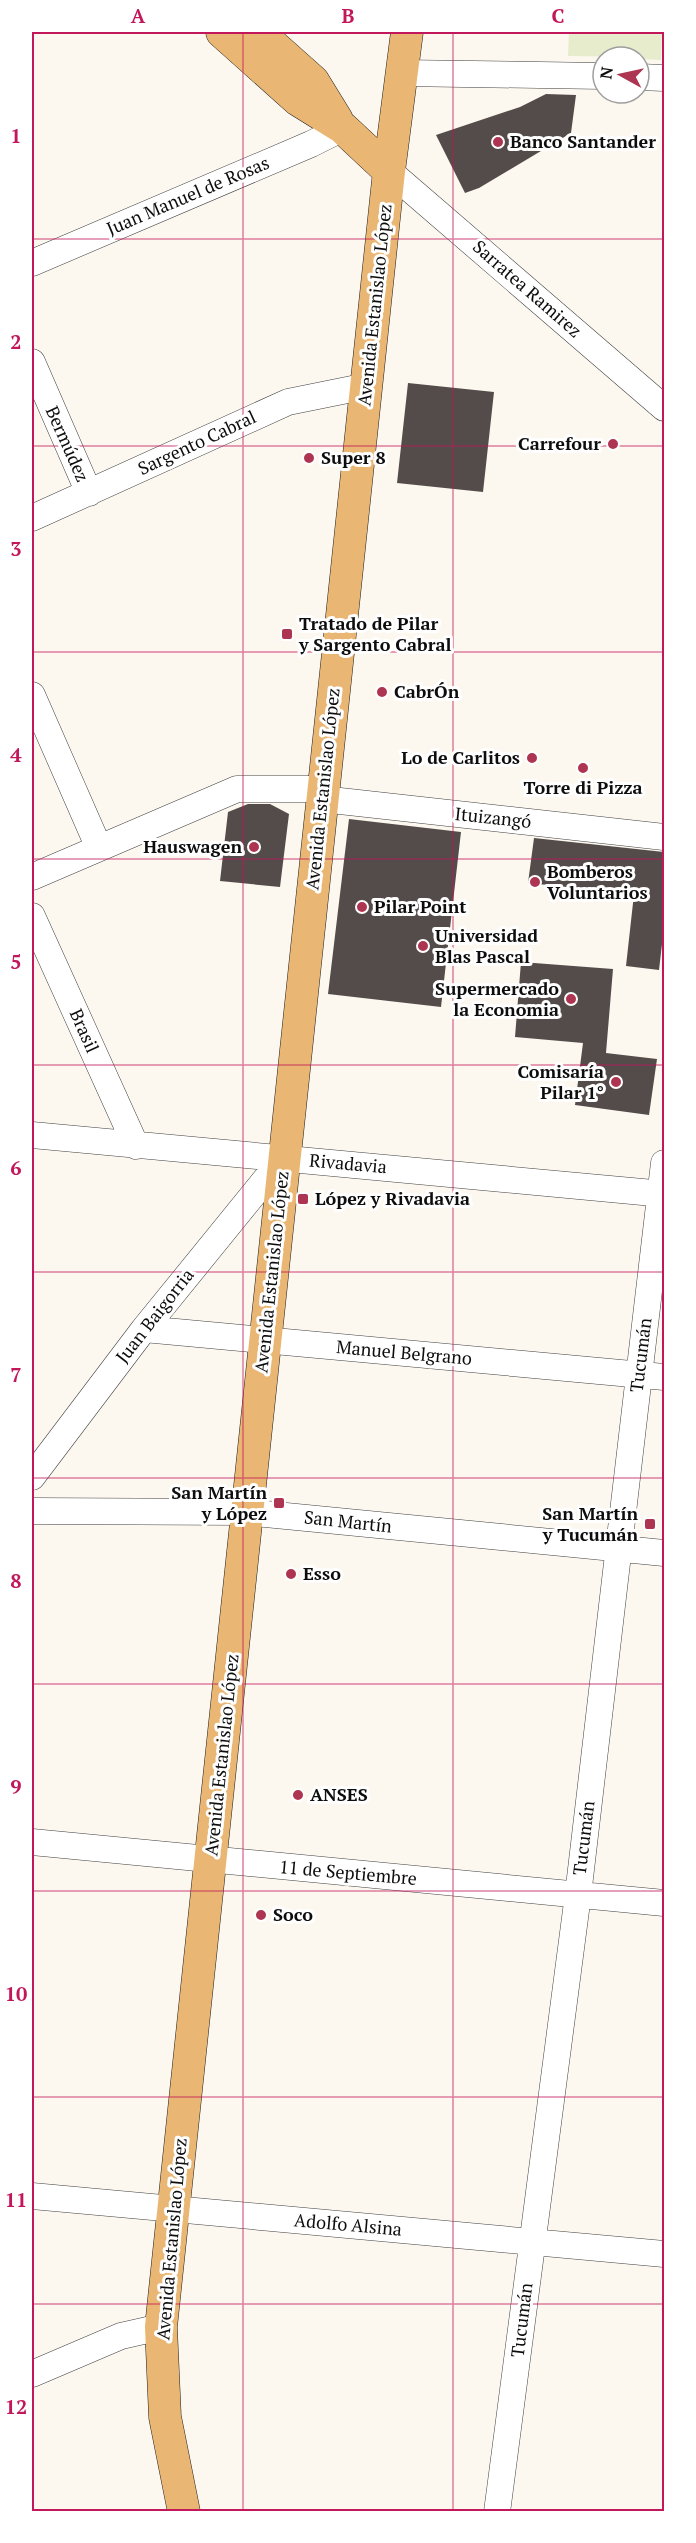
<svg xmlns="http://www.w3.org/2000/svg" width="696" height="2543" font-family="'PT Serif',serif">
<rect width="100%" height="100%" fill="#fdf8ef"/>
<!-- pitch -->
<path fill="#e7eccd" d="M569,32H662L661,60L639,59V57L568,56Z"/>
<!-- building -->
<path fill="#544c4a" d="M546,94L576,95L571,133L479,188L465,193L436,135L520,107Z
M408,383L494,392L483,492L397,483Z
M248,804H270L289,814L280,887L220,881L228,812Z
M349,819L461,832L441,1007L328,994Z
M534,838L664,852V927L659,970L626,966L634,894L528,883Z
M521,962L613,969L606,1053L657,1059L649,1115L575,1105L583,1043L515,1037Z"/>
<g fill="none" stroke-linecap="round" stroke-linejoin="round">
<defs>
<path id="minor" d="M400,73L603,76
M639,77L664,78
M389,171L664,408
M32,263L311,144L343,128
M32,362L89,493
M32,518L288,402L367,386
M32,695L99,848
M322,799L664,837
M32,877L237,789H323
M32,916L136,1146
M32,1135L664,1194
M144,1329L664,1377
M32,1477L144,1329L283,1158
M32,1511L245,1512L664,1553
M32,1842L664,1903
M32,2196L664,2254
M32,2374L121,2336L161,2327
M497,2512L578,1895L664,1163"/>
<path id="major" d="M222,32L298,100L343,128L389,171
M258,32L313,81L337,120
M184,2512L165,2417L161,2327L389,171L407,32"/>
</defs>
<!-- minor casing -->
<use href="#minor" stroke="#404040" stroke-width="27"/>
<!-- major casing -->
<use href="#major" stroke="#1e1e1e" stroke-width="33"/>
<!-- minor -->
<use href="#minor" stroke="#fff" stroke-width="26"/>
<!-- major -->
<use href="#major" stroke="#e9b673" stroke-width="32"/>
</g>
<!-- grid -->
<path fill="none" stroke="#c2185b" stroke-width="1.5" stroke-opacity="0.55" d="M243,32V2512M453,32V2512M32,239H664M32,446H664M32,652H664M32,859H664M32,1065H664M32,1272H664M32,1478H664M32,1684H664M32,1891H664M32,2097H664M32,2304H664"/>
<!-- markers -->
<g fill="#ad3551" stroke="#fff" stroke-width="2">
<circle cx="498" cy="142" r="6"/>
<circle cx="613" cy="444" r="6"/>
<circle cx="309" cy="458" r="6"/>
<rect x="281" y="628" width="12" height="12" rx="3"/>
<circle cx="382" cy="692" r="6"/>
<circle cx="532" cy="758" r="6"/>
<circle cx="583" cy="768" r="6"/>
<circle cx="254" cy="847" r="6"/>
<circle cx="535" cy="882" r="6"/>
<circle cx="362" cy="907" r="6"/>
<circle cx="423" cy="946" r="6"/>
<circle cx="571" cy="999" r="6"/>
<circle cx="616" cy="1082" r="6"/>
<rect x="297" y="1193" width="12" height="12" rx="3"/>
<rect x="273" y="1497" width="12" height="12" rx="3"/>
<rect x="644" y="1518" width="12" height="12" rx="3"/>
<circle cx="291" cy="1574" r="6"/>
<circle cx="298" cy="1795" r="6"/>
<circle cx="261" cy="1915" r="6"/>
</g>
<g text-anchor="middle" stroke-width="6" stroke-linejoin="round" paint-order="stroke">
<!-- poi labels -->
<g font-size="18" font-weight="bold" fill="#0d0d0d" stroke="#fff" text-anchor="start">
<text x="510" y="148">Banco Santander</text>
<text x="601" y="450" text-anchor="end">Carrefour</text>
<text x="321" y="464">Super 8</text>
<text x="299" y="630">Tratado de Pilar<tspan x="299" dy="21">y Sargento Cabral</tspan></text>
<text x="394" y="698">CabrÓn</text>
<text x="520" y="764" text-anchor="end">Lo de Carlitos</text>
<text x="583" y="794" text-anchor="middle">Torre di Pizza</text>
<text x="242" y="853" text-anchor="end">Hauswagen</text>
<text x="547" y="878">Bomberos<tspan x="547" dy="21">Voluntarios</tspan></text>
<text x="374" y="913">Pilar Point</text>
<text x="435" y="942">Universidad<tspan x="435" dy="21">Blas Pascal</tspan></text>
<text x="559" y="995" text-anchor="end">Supermercado<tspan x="559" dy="21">la Economia</tspan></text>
<text x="604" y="1078" text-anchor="end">Comisaría<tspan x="604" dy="21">Pilar 1°</tspan></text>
<text x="315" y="1205">López y Rivadavia</text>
<text x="267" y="1499" text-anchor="end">San Martín<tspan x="267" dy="21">y López</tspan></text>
<text x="638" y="1520" text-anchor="end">San Martín<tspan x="638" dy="21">y Tucumán</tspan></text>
<text x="303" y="1580">Esso</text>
<text x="310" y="1801">ANSES</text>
<text x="273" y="1921">Soco</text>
</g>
<!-- street labels -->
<g font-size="18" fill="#0d0d0d" stroke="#fff">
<text transform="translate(188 196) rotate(-23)" y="6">Juan Manuel de Rosas</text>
<text transform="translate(527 289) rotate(41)" y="6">Sarratea Ramirez</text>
<text transform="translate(375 305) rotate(-84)" y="6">Avenida Estanislao López</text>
<text transform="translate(197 443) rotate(-25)" y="6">Sargento Cabral</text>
<text transform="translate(67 444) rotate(66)" y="6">Bermúdez</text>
<text transform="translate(323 789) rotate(-84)" y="6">Avenida Estanislao López</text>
<text transform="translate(493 818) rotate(6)" y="6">Ituizangó</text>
<text transform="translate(84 1031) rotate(66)" y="6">Brasil</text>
<text transform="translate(348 1164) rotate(5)" y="6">Rivadavia</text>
<text transform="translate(272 1272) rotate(-84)" y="6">Avenida Estanislao López</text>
<text transform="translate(155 1316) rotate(-52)" y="6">Juan Baigorria</text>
<text transform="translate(404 1353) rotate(5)" y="6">Manuel Belgrano</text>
<text transform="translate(641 1355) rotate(-83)" y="6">Tucumán</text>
<text transform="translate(348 1522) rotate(6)" y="6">San Martín</text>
<text transform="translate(222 1755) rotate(-84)" y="6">Avenida Estanislao López</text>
<text transform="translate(584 1838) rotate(-83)" y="6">Tucumán</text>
<text transform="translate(348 1873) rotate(5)" y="6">11 de Septiembre</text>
<text transform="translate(348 2225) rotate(5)" y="6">Adolfo Alsina</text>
<text transform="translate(172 2239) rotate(-85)" y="6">Avenida Estanislao López</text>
<text transform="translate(522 2320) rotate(-83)" y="6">Tucumán</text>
</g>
</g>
<!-- border -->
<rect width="696" height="2543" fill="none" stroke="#ffffff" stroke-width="66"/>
<!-- north arrow -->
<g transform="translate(621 75) rotate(278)"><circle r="28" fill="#ffffff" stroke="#9e9e9e" stroke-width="1.5"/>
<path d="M0-4.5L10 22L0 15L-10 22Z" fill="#ad3551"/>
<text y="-9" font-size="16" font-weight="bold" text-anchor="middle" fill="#0d0d0d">N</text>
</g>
<rect x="33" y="33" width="630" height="2477" fill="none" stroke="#c2185b" stroke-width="2"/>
<g font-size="20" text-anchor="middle" font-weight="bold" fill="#c2185b">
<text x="138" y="23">A</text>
<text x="348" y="23">B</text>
<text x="558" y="23">C</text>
<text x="16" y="143">1</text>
<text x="16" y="349">2</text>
<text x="16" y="556">3</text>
<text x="16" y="762">4</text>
<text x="16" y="969">5</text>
<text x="16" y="1175">6</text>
<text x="16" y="1382">7</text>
<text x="16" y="1588">8</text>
<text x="16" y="1794">9</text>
<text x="16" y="2001">10</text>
<text x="16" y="2207">11</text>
<text x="16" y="2414">12</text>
</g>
</svg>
